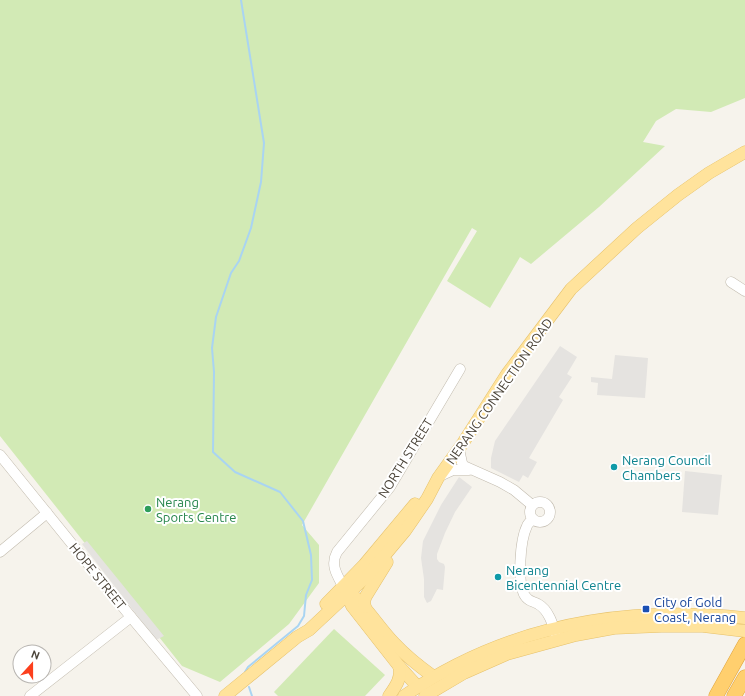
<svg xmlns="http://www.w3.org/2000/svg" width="745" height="696" font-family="Ubuntu,sans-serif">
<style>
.green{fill:#d2eab5}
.parking{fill:#e5e3e0}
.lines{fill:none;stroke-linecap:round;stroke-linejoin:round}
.stream{stroke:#a9d4f2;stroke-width:2}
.minor-casing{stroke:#c2bbae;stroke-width:11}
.major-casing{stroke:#e6c16a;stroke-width:13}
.highway-casing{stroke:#e0a43c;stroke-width:15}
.minor{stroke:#fff;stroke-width:10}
.major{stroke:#ffe39c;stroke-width:12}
.highway{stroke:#ffcf6e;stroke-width:14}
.culture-dot{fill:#0f9aa8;stroke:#fff;stroke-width:1.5}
.leisure-dot{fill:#2e9e5b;stroke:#fff;stroke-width:1.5}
.transit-dot{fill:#1a4fb4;stroke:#fff;stroke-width:1.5}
.labels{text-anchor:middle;stroke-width:4;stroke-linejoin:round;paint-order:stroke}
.street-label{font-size:13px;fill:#4b4439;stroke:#fff}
.culture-label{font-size:13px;fill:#0d838f;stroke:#fff;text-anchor:start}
.leisure-label{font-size:13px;fill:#27864d;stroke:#fff;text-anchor:start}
.transit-label{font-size:13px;fill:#164399;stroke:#fff;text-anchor:start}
</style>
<rect width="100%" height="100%" fill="#f6f3ec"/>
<g class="green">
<path d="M0,0H745V98L711,112L676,109L656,121L643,142L665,146L599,207L531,264L520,257L490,308L447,281L477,231L472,228L302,525L319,545V583L289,624L220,682L182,666L0,436Z"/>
<path d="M334,629L385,675L365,696H278L274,692Z"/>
</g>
<g class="parking">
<path d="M560,346L577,357L567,374L572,377L559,397L563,400L529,458L537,462L528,478L523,475L519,482L491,468V458L495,441Z"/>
<path d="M615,355L648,358L645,398L597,395L598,383L591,382V377L612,379Z"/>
<path d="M685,471L722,475L718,515L682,512Z"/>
<path d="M459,477L472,487L455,512L445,533L437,554V559L439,562L444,564L445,567L443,590L437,589L431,601L427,603L424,597V579L421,558L423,541L441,505Z"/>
<path d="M87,541L164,636L156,640L82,544Z"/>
</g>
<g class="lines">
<g class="stream">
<path d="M241,0L264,143L261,182L251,228L239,261L231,273L216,317L212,348L214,372L213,452L235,472L280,492L303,521L311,555L312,580L306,595L304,616L298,626L248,667L245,672"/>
<path d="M249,687L252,696"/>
</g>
<defs>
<g id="minor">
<path d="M731,282L745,291"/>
<path d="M459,449L462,463L464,466L500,482L514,490L532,505"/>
<path d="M0,455L131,617L197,696"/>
<path d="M440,476L453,470H469"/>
<circle cx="540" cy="512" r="10"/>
<path d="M533,519C531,521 528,523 527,526C520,540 517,583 525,596C529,602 533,601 538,604C549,610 553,625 556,636"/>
<path d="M0,552L47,513"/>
<path d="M343,586C337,575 330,565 337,552L390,487L460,369"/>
<path d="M30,696L131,617"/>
</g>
<g id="major">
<path d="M343,587C364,602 376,624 394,643C406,656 420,667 434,677"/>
<path d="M345,591L352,606L399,666L417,686"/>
<path d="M326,604L364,565L415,504"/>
<path d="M365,607L364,601L366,596L387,562"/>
<path d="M225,696L297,637L309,630L369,574L405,531L427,499L438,478L463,443L507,374L571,289L637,228L678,195L709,173L745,152"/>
<path d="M389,696C396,686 402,678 399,666"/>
<path d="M404,696C506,626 623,605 745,618"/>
<path d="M425,696L464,673L507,654L576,635L614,628L661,626H703L745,631"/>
</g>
<g id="highway">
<path d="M716,696L745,644"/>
<path d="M734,696L745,677"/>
</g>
</defs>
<use href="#minor" class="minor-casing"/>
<use href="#major" class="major-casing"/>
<use href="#highway" class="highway-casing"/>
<use href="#minor" class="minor"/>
<use href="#major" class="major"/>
<use href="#highway" class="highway"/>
</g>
<g class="culture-dot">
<circle cx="614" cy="467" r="4"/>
<circle cx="498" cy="577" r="4"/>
</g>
<circle class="leisure-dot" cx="148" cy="509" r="4"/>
<rect class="transit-dot" x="642" y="605" width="8" height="8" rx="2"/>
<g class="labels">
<g class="street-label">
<text transform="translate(499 391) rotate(-55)" y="5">NERANG CONNECTION ROAD</text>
<text transform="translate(405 458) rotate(-58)" y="5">NORTH STREET</text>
<text transform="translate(98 576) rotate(51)" y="5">HOPE STREET</text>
</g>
<g class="culture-label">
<text x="622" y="465">Nerang Council<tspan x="622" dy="15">Chambers</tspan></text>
<text x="506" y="575">Nerang<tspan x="506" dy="15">Bicentennial Centre</tspan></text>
</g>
<g class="leisure-label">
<text x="156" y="507">Nerang<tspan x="156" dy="15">Sports Centre</tspan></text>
</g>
<g class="transit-label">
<text x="654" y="607">City of Gold<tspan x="654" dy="15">Coast, Nerang</tspan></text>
</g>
</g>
<g transform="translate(32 664) rotate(21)"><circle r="19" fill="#ffffff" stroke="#b7b4b0"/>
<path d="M0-3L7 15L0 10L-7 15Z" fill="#fc3f1d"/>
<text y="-6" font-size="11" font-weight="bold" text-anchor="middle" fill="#4b4439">N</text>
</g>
</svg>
